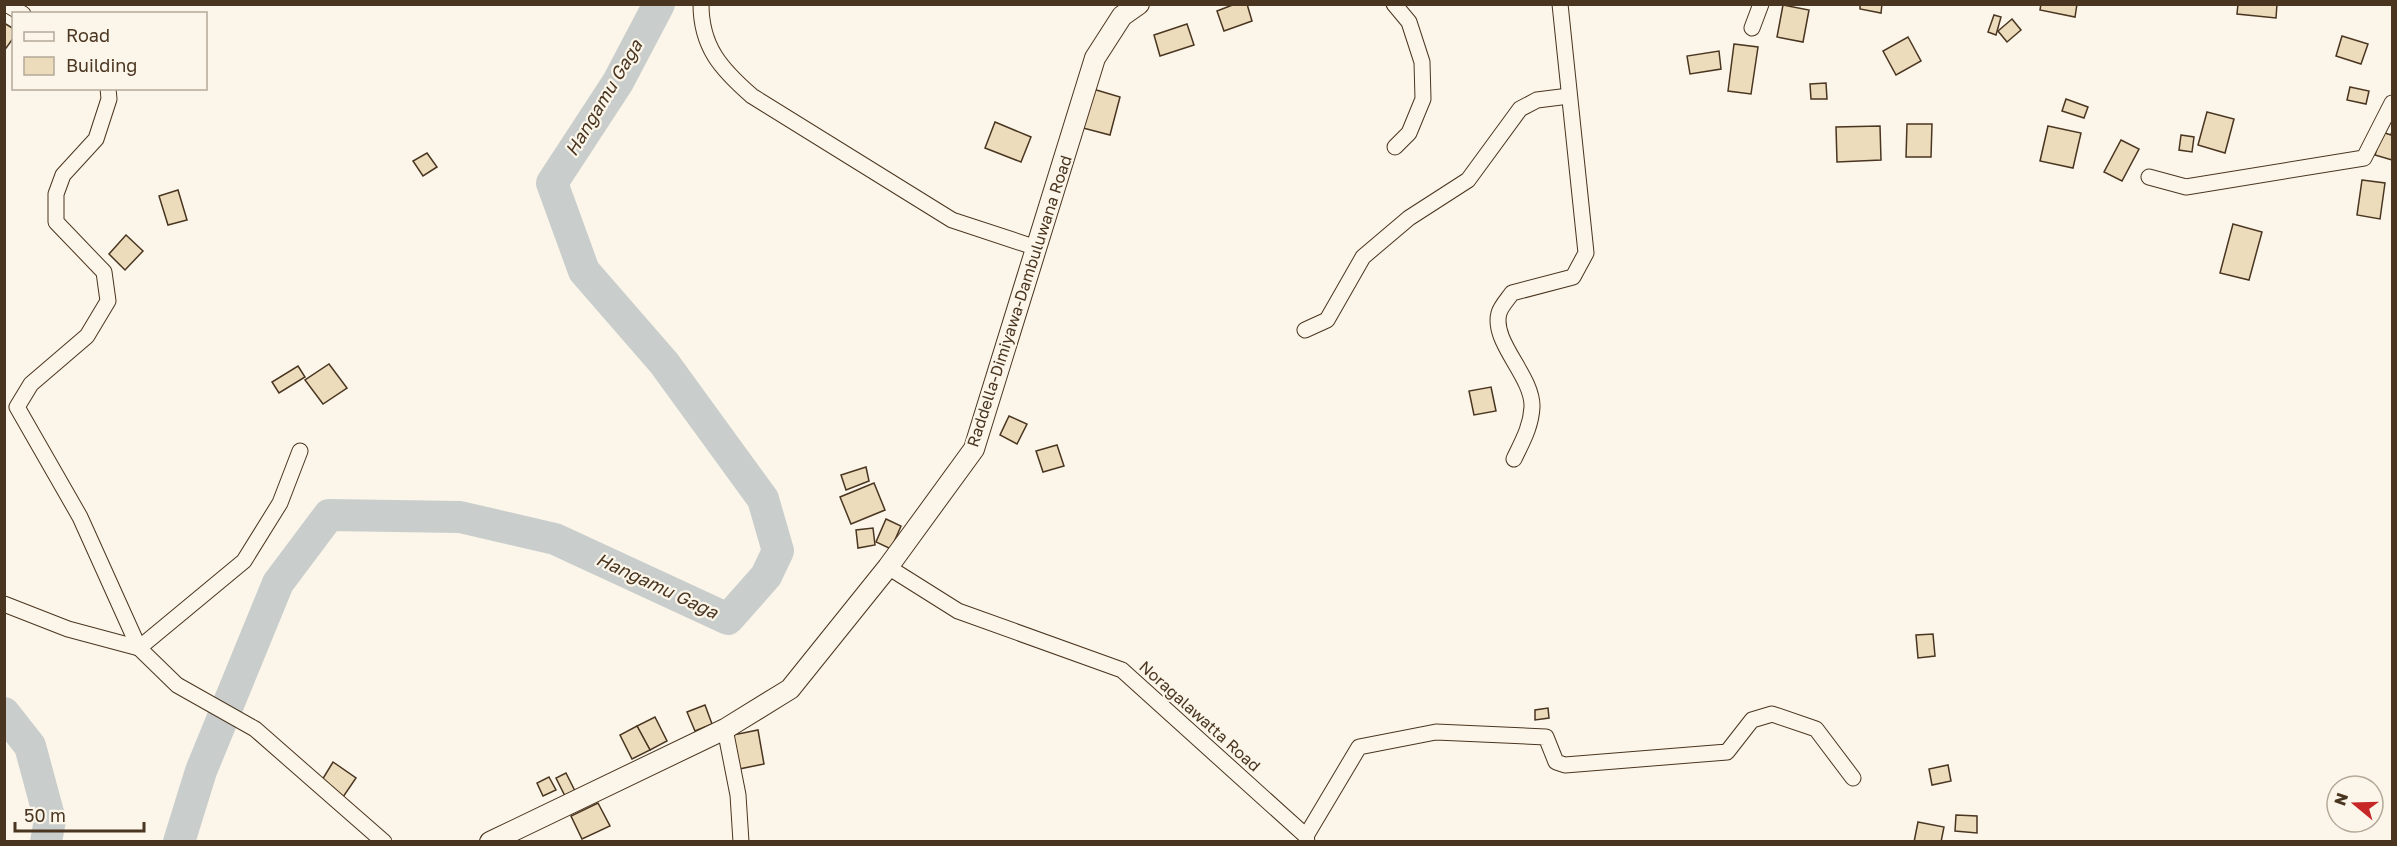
<svg xmlns="http://www.w3.org/2000/svg" width="2397" height="846" font-family="'Golos Text',sans-serif">
<style>
.lines{fill:none;stroke-linecap:round;stroke-linejoin:round}
.river{stroke:#c9cecd;stroke-width:32}
.building{fill:#ecdcbc;stroke:#4a3520;stroke-width:1.5}
.minor-casing{stroke:#4a3520;stroke-width:17}
.tertiary-casing{stroke:#4a3520;stroke-width:22}
.minor{stroke:#fbf6e9;stroke-width:15}
.tertiary{stroke:#fbf6e9;stroke-width:20}
.labels{text-anchor:middle;stroke-width:4.5;stroke-linejoin:round;paint-order:stroke}
.street-label{font-size:16px;fill:#4a3520;stroke:#fbf6e9}
.water-label{font-size:18px;font-style:italic;fill:#4a3520;stroke:#fbf6e9}
</style>
<rect width="100%" height="100%" fill="#fbf6e9"/>
<g class="lines">
<g class="river">
<path d="M4,713L30,746L50,820L46,842"/>
<path d="M179,842L201,771L278,583L329,515L460,517L555,539L728,619L766,576L778,551L763,499L664,363L584,271L552,183L618,82L659,4"/>
</g>
</g>
<g class="building">
<path d="M1235,4H1247L1252,21L1224,31L1217,11Z"/>
<path d="M1860,4H1882L1881,13L1860,9Z"/>
<path d="M2041,4H2077L2075,17L2040,10Z"/>
<path d="M2238,4H2277L2276,18L2237,14Z"/>
<path d="M1783,5L1809,10L1803,42L1777,37Z"/>
<path d="M1994,15L2001,17L1996,35L1988,32Z"/>
<path d="M2012,19L2021,30L2007,42L1998,31Z"/>
<path d="M4,23L14,29V37L4,51Z"/>
<path d="M1187,24L1194,45L1160,56L1154,35Z"/>
<path d="M2342,36L2368,44L2361,64L2336,56Z"/>
<path d="M1908,37L1921,61L1896,75L1883,51Z"/>
<path d="M1734,44L1758,47L1751,94L1728,91Z"/>
<path d="M1719,51L1721,69L1690,74L1687,56Z"/>
<path d="M1826,83L1827,99H1811L1810,84Z"/>
<path d="M2350,87L2369,91L2366,104L2347,100Z"/>
<path d="M1093,89L1120,97L1110,135L1083,128Z"/>
<path d="M2066,99L2088,107L2084,118L2062,111Z"/>
<path d="M2207,112L2234,119L2225,153L2198,145Z"/>
<path d="M995,122L1031,137L1021,162L985,148Z"/>
<path d="M1907,124H1932L1931,157H1906Z"/>
<path d="M1880,126L1881,160L1837,162L1836,127Z"/>
<path d="M2048,126L2081,133L2073,168L2040,161Z"/>
<path d="M2392,131V160L2375,155L2382,132L2391,135Z"/>
<path d="M2181,135L2194,137L2192,152L2179,150Z"/>
<path d="M2121,140L2139,149L2122,181L2104,172Z"/>
<path d="M427,153L437,167L423,176L413,161Z"/>
<path d="M2362,180L2385,183L2380,219L2357,215Z"/>
<path d="M178,190L187,220L168,225L159,196Z"/>
<path d="M2233,224L2262,232L2249,280L2220,273Z"/>
<path d="M126,235L143,251L125,270L109,254Z"/>
<path d="M329,364L347,388L323,404L305,380Z"/>
<path d="M298,366L305,377L279,393L272,382Z"/>
<path d="M1491,387L1496,411L1474,415L1469,391Z"/>
<path d="M1009,416L1027,424L1017,444L1000,435Z"/>
<path d="M1057,445L1064,466L1043,472L1036,451Z"/>
<path d="M866,467L869,481L846,490L841,475Z"/>
<path d="M874,483L885,510L851,524L840,497Z"/>
<path d="M886,519L901,526L891,549L876,542Z"/>
<path d="M873,528L875,545L858,548L856,530Z"/>
<path d="M1933,634L1935,656L1918,658L1916,635Z"/>
<path d="M705,705L712,724L695,731L687,712Z"/>
<path d="M1548,708L1549,718L1535,720V710Z"/>
<path d="M655,717L667,741L650,750L637,726Z"/>
<path d="M637,726L650,750L632,759L620,735Z"/>
<path d="M758,730L764,764L739,769L733,735Z"/>
<path d="M333,762L356,778L341,800L319,785Z"/>
<path d="M1948,765L1951,781L1932,785L1929,769Z"/>
<path d="M566,773L575,791L565,796L556,778Z"/>
<path d="M549,777L556,790L543,796L537,783Z"/>
<path d="M598,803L610,826L582,839L571,816Z"/>
<path d="M1956,815L1977,816V833L1955,831Z"/>
<path d="M1918,822L1944,827L1941,842H1914Z"/>
</g>
<g class="lines">
<defs>
<g id="minor">
<path d="M6,4L23,14"/>
<path d="M701,4C701,47 721,69 752,96L952,220L1037,248"/>
<path d="M1394,4L1409,22L1422,62L1423,99L1409,133L1395,147"/>
<path d="M1752,28L1761,4"/>
<path d="M108,88L109,99L96,139L63,175L56,194V222L104,272L108,301L87,336L31,384L17,407L80,517L139,648L177,685L255,729L384,842"/>
<path d="M2149,177L2186,187L2364,158L2392,103"/>
<path d="M1305,330L1327,320L1363,257L1409,218L1468,180L1520,109L1537,100L1569,96"/>
<path d="M1514,459C1522,442 1531,427 1532,407C1533,376 1491,342 1499,313C1501,306 1508,299 1512,293L1573,277L1586,253L1560,4"/>
<path d="M888,567L958,611L1122,670L1306,836L1307,842"/>
<path d="M4,604L68,629L139,648L244,561L280,503L300,451"/>
<path d="M725,729L738,795L741,842"/>
<path d="M1306,836L1359,747L1436,732L1546,737L1556,762L1565,765L1727,752L1752,720L1772,714L1816,729L1853,778"/>
</g>
<path id="tertiary" d="M490,842L725,729L790,689L888,567L974,449L1095,58L1122,16L1139,4"/>
</defs>
<use href="#minor" class="minor-casing"/>
<use href="#tertiary" class="tertiary-casing"/>
<use href="#minor" class="minor"/>
<use href="#tertiary" class="tertiary"/>
</g>
<g class="labels">
<g class="street-label">
<text transform="translate(1019 301) rotate(-72)" y="6">Raddella-Dimiyawa-Dambuluwana Road</text>
<text transform="translate(1200 716) rotate(42)" y="6">Noragalawatta Road</text>
</g>
<g class="water-label">
<text transform="translate(604 98) rotate(-59)" y="6">Hangamu Gaga</text>
<text transform="translate(657 586) rotate(25)" y="6">Hangamu Gaga</text>
</g>
</g>
<rect width="2397" height="846" fill="none" stroke="#4a3520" stroke-width="12"/>
<rect x="12" y="12" width="195" height="78" fill="#fbf6e9" stroke="#b4a999" stroke-width="1.5"/>
<rect x="24" y="32" width="30" height="9" fill="#fbf6e9" stroke="#b4a999" stroke-width="1.5"/>
<text x="66" y="42" font-size="18" fill="#4a3520">Road</text>
<rect x="24" y="57" width="30" height="18" fill="#ecdcbc" stroke="#b4a999" stroke-width="1.5"/>
<text x="66" y="72" font-size="18" fill="#4a3520">Building</text>
<g transform="translate(2355 804) rotate(289)"><circle r="28" fill="#fbf6e9" stroke="#b4a999" stroke-width="1.5"/>
<path d="M0-4.5L10 22L0 15L-10 22Z" fill="#c62828"/>
<text y="-9" font-size="16" font-weight="bold" text-anchor="middle" fill="#4a3520">N</text>
</g>
<path d="M15 822v9h129v-9" fill="none" stroke="#4a3520" stroke-width="3"/>
<text x="24" y="822" font-size="18" fill="#4a3520" stroke="#fbf6e9" stroke-width="4.5" paint-order="stroke">50 m</text>
</svg>
